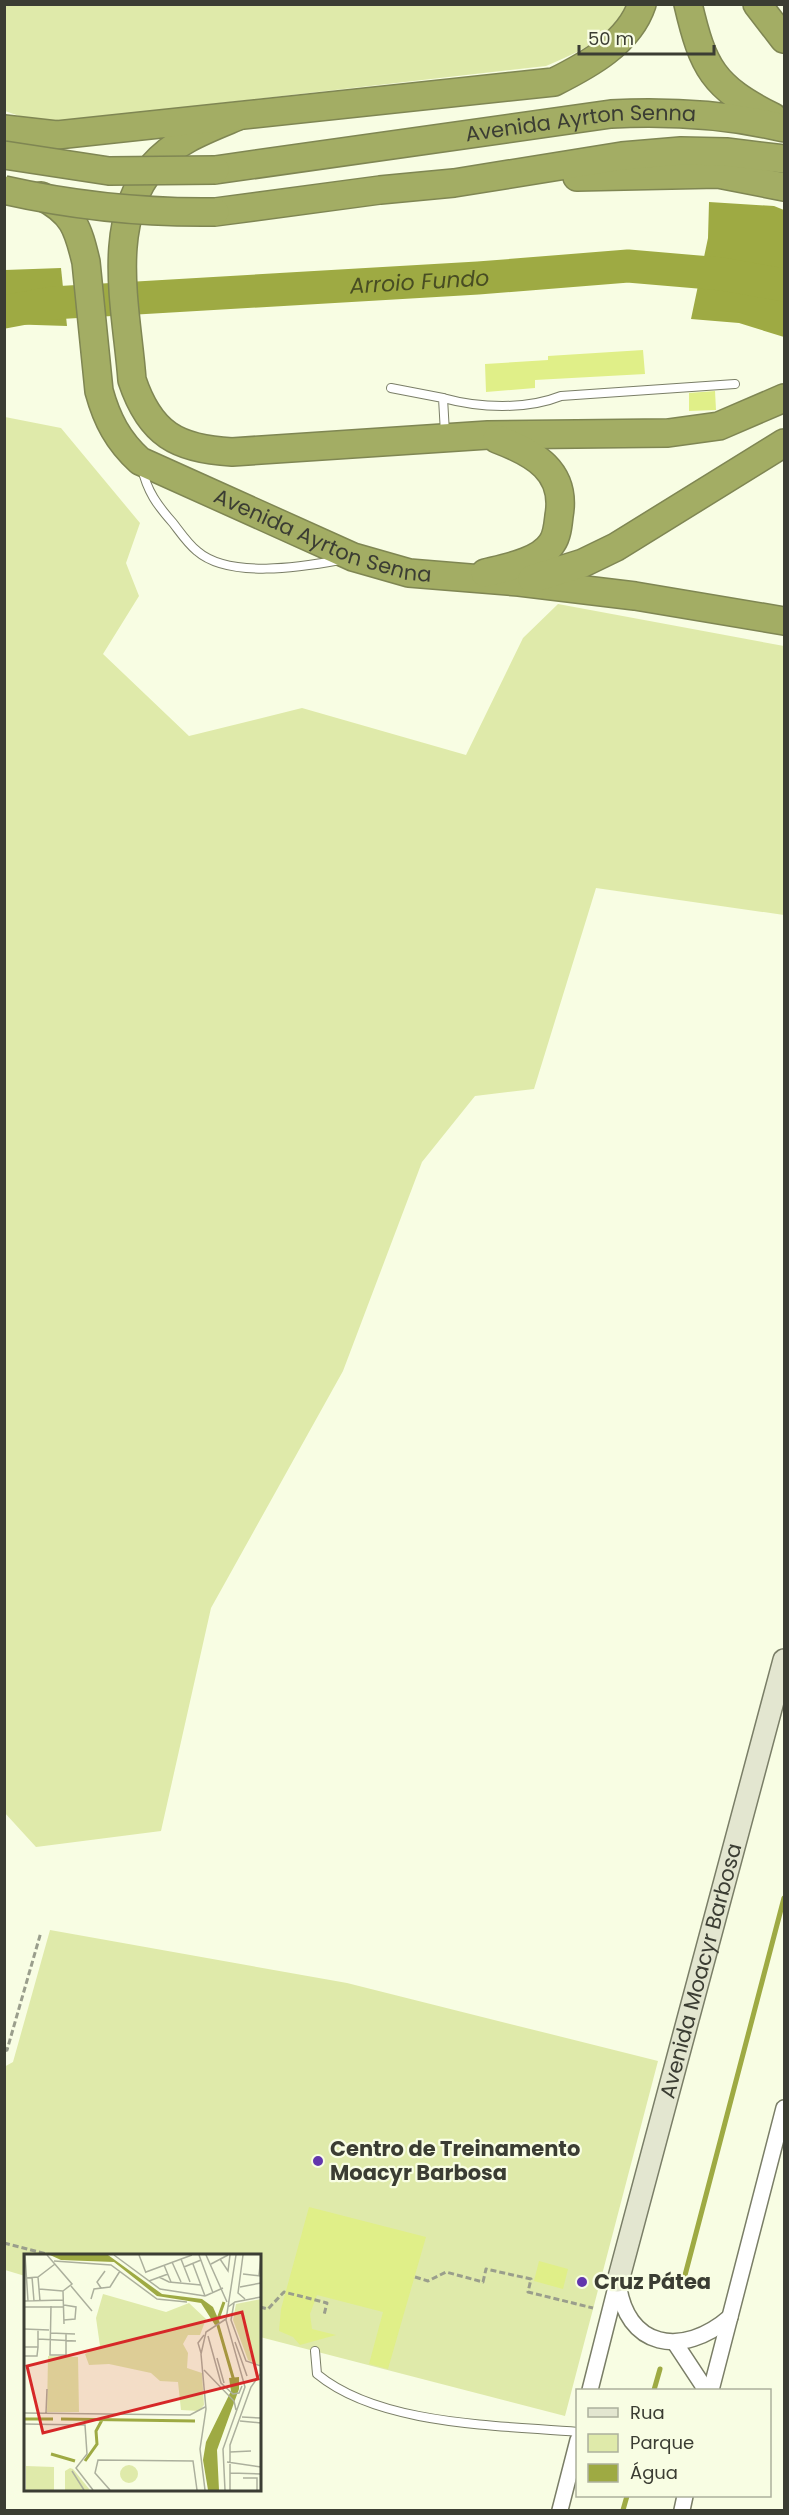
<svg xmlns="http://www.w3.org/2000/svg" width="789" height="2515" font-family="Poppins,sans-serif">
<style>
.green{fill:#dfeaaa}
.water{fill:#9eaa43}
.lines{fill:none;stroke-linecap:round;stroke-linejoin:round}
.stream{stroke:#9eaa43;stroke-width:5}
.river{stroke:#9eaa43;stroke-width:33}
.building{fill:#e0ef88}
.lane-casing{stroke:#7a7e67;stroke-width:10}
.street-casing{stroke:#7a7e67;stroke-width:18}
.secondary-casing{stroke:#7a7e67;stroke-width:24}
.highway-casing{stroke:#7f8653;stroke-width:30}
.path{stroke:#9a9e8c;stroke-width:3;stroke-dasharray:6 3;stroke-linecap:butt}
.lane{stroke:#fff;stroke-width:8}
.street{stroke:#fff;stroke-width:15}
.secondary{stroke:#e3e6d0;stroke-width:21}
.highway{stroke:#a3ad64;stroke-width:27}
.highway-bridge-casing{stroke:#7f8653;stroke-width:30;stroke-linecap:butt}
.highway-bridge{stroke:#a3ad64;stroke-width:27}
.poi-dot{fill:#6236ad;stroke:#f8fde3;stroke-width:2}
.labels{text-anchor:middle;stroke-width:4.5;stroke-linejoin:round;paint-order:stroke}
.street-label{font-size:21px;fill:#3b3d33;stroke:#f8fde3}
.poi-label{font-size:21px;font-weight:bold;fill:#3b3d33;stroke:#f8fde3;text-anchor:start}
.water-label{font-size:22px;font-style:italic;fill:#484d23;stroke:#f8fde3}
.inset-river{fill:none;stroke:#9eaa43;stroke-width:3}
.inset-road{fill:none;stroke:#acb09d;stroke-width:1.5}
.view{fill:#d62828;fill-opacity:0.15;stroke:#d62828;stroke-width:3}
.inset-edge{fill:none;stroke:#3b3d33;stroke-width:3}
</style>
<rect width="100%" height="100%" fill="#f8fde3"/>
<g class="green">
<path d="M5,5H626C608,40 581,51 546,66L62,121L28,119L5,111Z"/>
<path d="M5,417L61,428L140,523L126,563L139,596L103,654L189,736L302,708L466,755L523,638L558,604L784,646V915L596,888L534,1089L475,1096L422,1162L343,1371L211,1608L161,1831L36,1847L4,1812Z"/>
<path d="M50,1930L347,1983L658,2061L565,2416L260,2337V2256H26L25,2276L5,2270L4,2067L13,2062Z"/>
</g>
<g class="water">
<path d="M709,202L774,206L784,210V337L739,323L691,319L708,238Z"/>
<path d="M61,268L67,326L5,324V270Z"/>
</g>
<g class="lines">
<g class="stream">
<path d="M684,2279L784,1898"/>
<path d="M654,2390L660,2369"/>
<path d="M623,2510L627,2496"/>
</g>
<path class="river" id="s1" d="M4,312L52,303L478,278L628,266L722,274L784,285"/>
</g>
<g class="building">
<path d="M643,350L645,374L535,380V388L486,392L485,364L548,360V356Z"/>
<path d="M715,391L716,410L689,411V393Z"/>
<path d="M309,2207L426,2237L388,2369L369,2364L383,2312L317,2295L310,2314L312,2329L336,2335L300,2345L293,2337L279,2331L281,2309Z"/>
<path d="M539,2261L568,2269L563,2289L534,2281Z"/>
</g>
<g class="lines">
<defs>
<g id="lane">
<path d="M391,388L443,398L445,433"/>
<path d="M443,398C479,408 526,410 561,396L735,384"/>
<path d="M142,468C147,491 157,505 173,523C180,532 188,544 197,551C229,579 302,567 340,560"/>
<path d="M315,2351L317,2374C380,2426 499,2425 578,2432"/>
</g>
<g id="street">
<path d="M618,2281C625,2349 683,2358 730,2317"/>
<path d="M675,2343L706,2390"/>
<path d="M590,2390L616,2287"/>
<path d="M711,2390L784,2108"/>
<path d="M560,2510L578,2440"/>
<path d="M682,2510L685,2496"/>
</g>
<g id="secondary">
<path id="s2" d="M618,2281L784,1660"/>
</g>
<g id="highway">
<path d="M688,4C703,68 713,87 773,117"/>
<path d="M757,4L784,39"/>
<path d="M236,117C207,129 174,141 153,166C104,224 127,311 132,380C150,434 177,449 232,452L488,435L668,433L719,426L784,398"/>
<path d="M4,129L57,135L554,82C588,65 629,43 642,4"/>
<path id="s3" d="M215,170L611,114C671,111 726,114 784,128"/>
<path d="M577,177L718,174L784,187"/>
<path id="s4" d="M41,196C73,212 78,228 86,262L99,391C107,420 118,441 140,461L353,557L409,573L519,582L635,596L784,621"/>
<path d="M215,212L380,190L454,183L622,156L681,151L726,152L784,159"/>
<path d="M485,573C505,568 540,562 552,543C557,536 558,525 559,516C567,471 534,453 497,439"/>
<path d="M532,579L583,563L616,547L784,443"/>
</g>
</defs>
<use href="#lane" class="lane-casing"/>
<use href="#street" class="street-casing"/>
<use href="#secondary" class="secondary-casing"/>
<use href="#highway" class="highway-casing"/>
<g class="path">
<path d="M4,2051L7,2050L41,1932"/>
<path d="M4,2243L54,2256"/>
<path d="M415,2277L428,2281L446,2272L483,2282L486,2269L531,2279L528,2292L593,2308"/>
<path d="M260,2307L268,2309L284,2292L327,2303L324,2315"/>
</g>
<use href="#lane" class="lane"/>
<use href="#street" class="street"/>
<use href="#secondary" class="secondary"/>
<use href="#highway" class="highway"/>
<defs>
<g id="highway-bridge">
<path d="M4,155L109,171L215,170"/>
<path d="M4,190C75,206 143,213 215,212"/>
</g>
</defs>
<use href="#highway-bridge" class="highway-bridge-casing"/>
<use href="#highway-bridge" class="highway-bridge"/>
</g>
<g class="poi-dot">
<circle cx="318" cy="2161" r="6"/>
<circle cx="582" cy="2282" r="6"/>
</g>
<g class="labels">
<g class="street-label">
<text dy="7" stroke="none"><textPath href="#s3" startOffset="369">Avenida Ayrton Senna</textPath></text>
<text dy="7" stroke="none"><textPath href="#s4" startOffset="494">Avenida Ayrton Senna</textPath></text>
<text dy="7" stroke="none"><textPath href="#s2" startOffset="321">Avenida Moacyr Barbosa</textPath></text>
</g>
<g class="poi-label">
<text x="330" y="2156">Centro de Treinamento<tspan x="330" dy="24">Moacyr Barbosa</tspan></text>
<text x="594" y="2289">Cruz Pátea</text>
</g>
<g class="water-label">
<text dy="8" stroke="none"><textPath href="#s1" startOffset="417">Arroio Fundo</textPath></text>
</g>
</g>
<g transform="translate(24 2254)">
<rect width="237" height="237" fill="#f8fde3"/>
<path d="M79,40L142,58L165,49L182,65L176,81H164L159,90L164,99L163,114L178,119L180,151L175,157L157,156L154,128L136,127L127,119L85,110L65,111L61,100L76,92L72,64ZM237,45V112L224,106L209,66L212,50ZM24,102L54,103L55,158H23ZM96 220a9 9 0 1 1 18 0a9 9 0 1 1-18 0ZM2,212L30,213V236H2ZM46,214L49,215L66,236H41V217Z" fill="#dfeaaa"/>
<path d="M26,1H84L138,40L178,45L189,53L196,69L191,71L177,49L133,42L90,8L37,6ZM215,123V135L193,196L195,236H184L179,206L182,188L207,137L205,124Z" fill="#9eaa43"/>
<path class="inset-river" d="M194,65L200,48M193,68L210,127M0,165H29M37,165L171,167M27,200L51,207M61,207L73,190L72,177L78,166"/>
<path class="inset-road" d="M1,1L4,47M23,1L48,30L39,37M90,1L136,35L181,42M115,1L122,19M175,1L189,39M182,1L203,48M219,1L214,39L221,45M157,5L166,28M196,5L204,17L206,1M30,7L87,11L133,45L163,48M148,8L157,28M169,10L181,42M187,10L204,1M140,11L147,28M160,13L177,6M122,18L168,1M219,20L237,22M235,21L237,3M8,23L10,47M14,23L16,47M135,23L145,28L177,31M2,24L14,23L31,10M125,27L144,20M47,32L68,57M216,33L237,29M77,34L73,28L81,17M15,35L39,37M39,37L40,70M181,42L199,34M67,45L70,35L86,33L96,17M0,47L40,46M210,49L207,66L222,107L237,112M27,52L26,101H42V80M0,53H40M204,53L211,48L237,43M40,66L51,65L52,53L40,51M0,75L25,76M26,79L51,80M184,82L197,129L209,140L215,139L218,132M14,85L52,87M211,88L223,122M0,93H14V76M177,99L174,89L180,81M0,102H13L14,93M193,104L200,129M180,116L210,147L212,156M0,159L166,161L181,153M22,159L23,135M218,163L237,164M216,167L237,169M0,170L61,171L63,200L52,214L69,236M206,198L227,197M203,208L237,213M48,217L60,236M206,219L237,220M219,224H233V236M86,236L71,219L74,206L169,207L173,236M181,236L176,195L182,155L177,100L182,78L202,65M201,236L199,195L221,133L202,66L212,1M206,236V191L227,133L237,119"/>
<path class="view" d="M218,58L234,125L19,179L3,112Z"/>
<rect width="237" height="237" class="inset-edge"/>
</g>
<rect width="789" height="2515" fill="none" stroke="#3b3d33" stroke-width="12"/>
<rect x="576" y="2389" width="195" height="108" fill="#f8fde3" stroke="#acb09d" stroke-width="1.5"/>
<rect x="588" y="2408" width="30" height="9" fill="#e3e6d0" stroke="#acb09d" stroke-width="1.5"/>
<text x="630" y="2419" font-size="18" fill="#3b3d33">Rua</text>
<rect x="588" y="2434" width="30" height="18" fill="#dfeaaa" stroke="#acb09d" stroke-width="1.5"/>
<text x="630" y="2449" font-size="18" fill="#3b3d33">Parque</text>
<rect x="588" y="2464" width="30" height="18" fill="#9eaa43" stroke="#acb09d" stroke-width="1.5"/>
<text x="630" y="2479" font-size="18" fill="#3b3d33">Água</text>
<path d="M579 45v9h135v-9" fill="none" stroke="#3b3d33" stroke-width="3"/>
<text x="588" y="45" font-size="18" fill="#3b3d33" stroke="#f8fde3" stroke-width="4.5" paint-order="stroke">50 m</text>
</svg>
